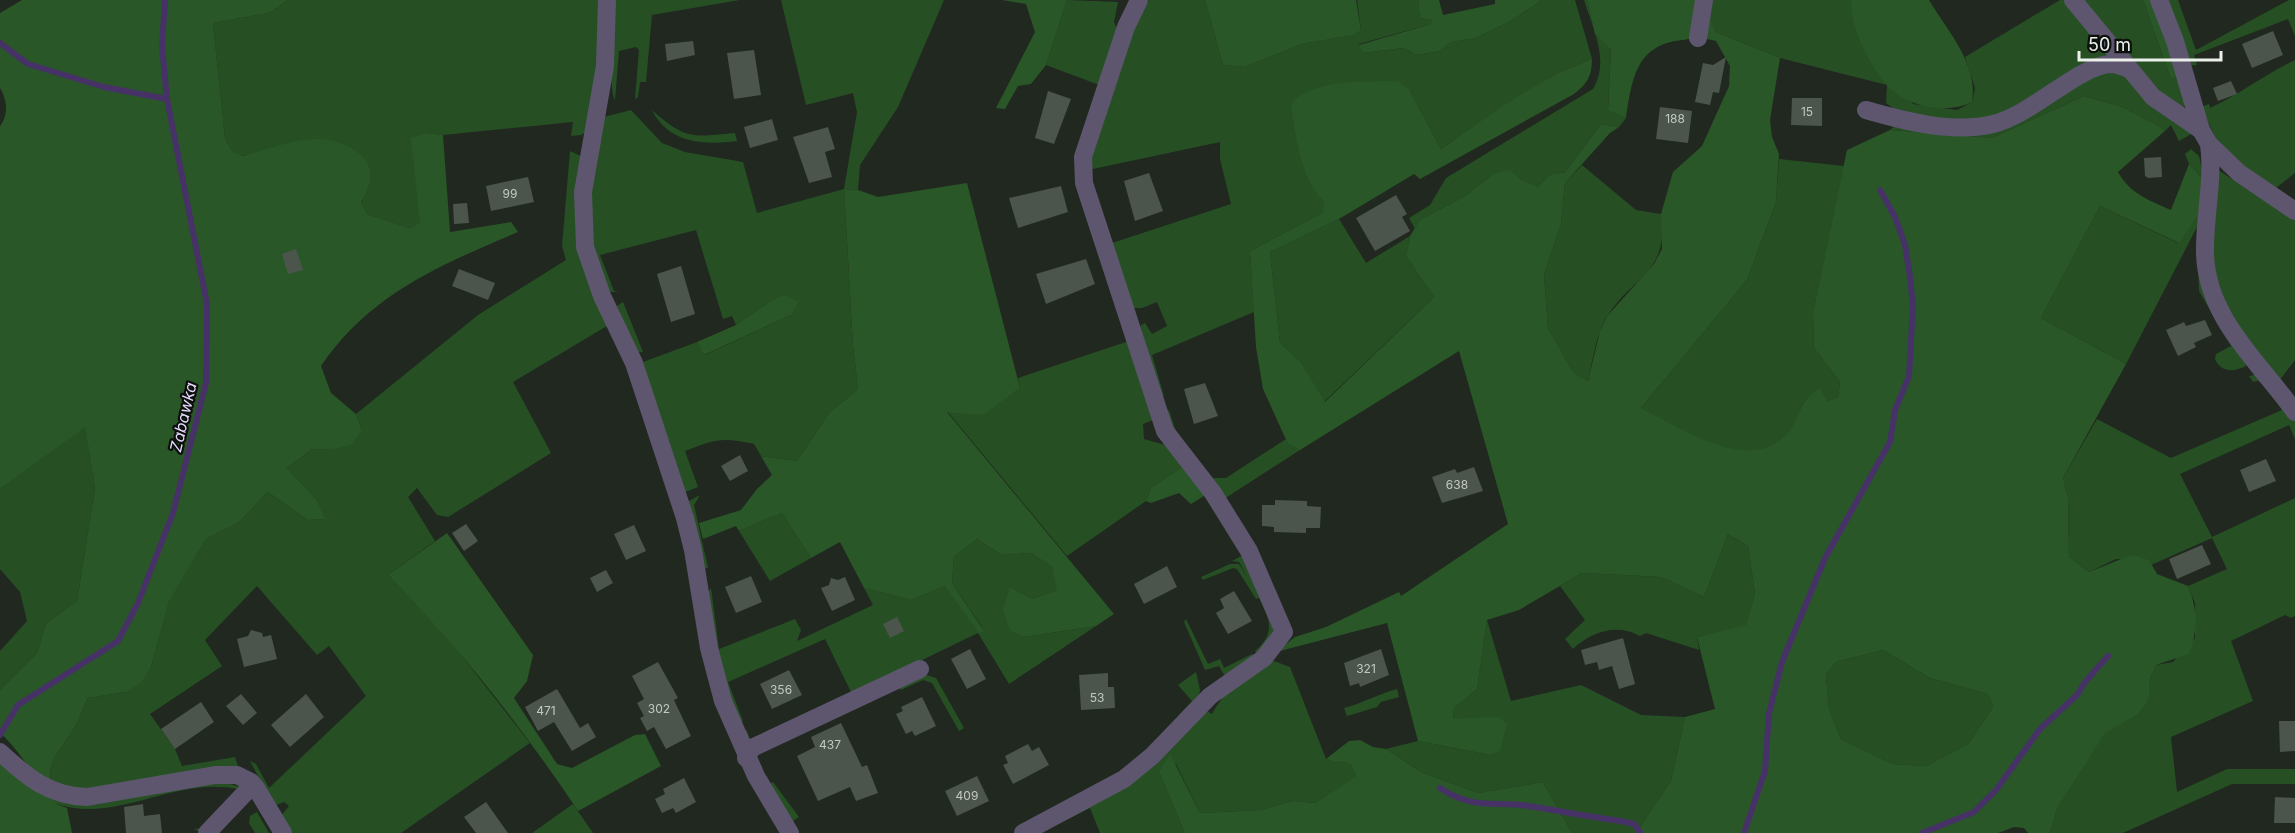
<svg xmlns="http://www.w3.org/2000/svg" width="2295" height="833" font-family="Inter,sans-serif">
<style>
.green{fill:#265024}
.forest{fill:#2a5728;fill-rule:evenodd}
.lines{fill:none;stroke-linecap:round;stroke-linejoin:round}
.stream{stroke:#473267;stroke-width:6}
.building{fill:#4b554b}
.minor{stroke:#5e566f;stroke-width:18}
.labels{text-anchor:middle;stroke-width:4.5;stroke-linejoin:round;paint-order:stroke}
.number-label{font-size:12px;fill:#c3c9c2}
.water-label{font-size:16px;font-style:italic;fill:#e6dbfe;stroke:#0c100c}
</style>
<rect width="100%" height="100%" fill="#20281f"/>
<g class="green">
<path d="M288,0H601L600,44L589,130L581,135L571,136L573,122L443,135L427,133L421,223L410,228L367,214L361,204L368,188L314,139L241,156L233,152L225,138L213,23L269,13Z"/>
<path d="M611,0H740L652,15L646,82H640L638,97L635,99L639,50L636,47L619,51L615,100C609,89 611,17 611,0Z"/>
<path d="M781,0H944L898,107L860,165L858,190L844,189L853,346L858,389L829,413L797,461L761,456L754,444C721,437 716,439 685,451L698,487L683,493L643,362L697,342L705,355L791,315L769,302L736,325L732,316L723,319L696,230L600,255L614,291L619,292H605L589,240L586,212L604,117L631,110L662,143L685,152L743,162L757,213L844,189L857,112L853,93L806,105Z"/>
<path d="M1067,0L1118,2L1114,22L1119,33L1102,86L1046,65Z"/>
<path d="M1149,0H1205L1223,65L1245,67L1302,44L1355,35L1361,30L1357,0H1418L1420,18L1433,20L1431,24L1359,44L1363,53L1404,48L1417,55L1440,51L1451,42L1476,38L1511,21L1542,0H1575L1592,59C1536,79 1489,117 1441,149L1410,91L1326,202L1322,213L1250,251L1254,312L1152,355L1164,396L1159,394L1140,330L1141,325L1145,323L1152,334L1167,326L1157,302L1142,308H1132L1109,244L1231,204L1220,159V142L1088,170L1140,12Z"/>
<path d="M1584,0H1587L1595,34L1611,48L1608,109L1626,118L1619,127L1601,124L1565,172L1549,175L1538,187L1493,174L1465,196L1420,220L1415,229L1409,218L1430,205L1446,178L1593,89C1610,61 1593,29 1584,0Z"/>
<path d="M1708,0H1851V8L1913,104L1957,110L1972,102L1975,88L1965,57L2060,0H2067L2109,55L2023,108L1972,122L1899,113L1886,103L1887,85L1780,58L1716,32L1706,14Z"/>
<path d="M2080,0H2143L2170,76L2179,74L2186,104L2183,107L2173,106Z"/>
<path d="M2164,0H2178L2196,50L2289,0H2295V36L2288,19L2194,55L2197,65L2187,66Z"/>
<path d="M2295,60V173L2276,188L2277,195L2220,147L2201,107L2209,104L2210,108C2240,94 2265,74 2295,60Z"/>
<path d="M2100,72L2123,74L2193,133L2179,141L2171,125L2166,130L2123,107L2084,96L1992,138L1890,130L1897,124L1972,131Z"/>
<path d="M652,110C686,140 691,137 735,133L737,141C704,145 669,144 652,110Z"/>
<path d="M2191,149L2199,156L2204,180L2189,164L2185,154Z"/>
<path d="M570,151L583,157L578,187L607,326L513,382L551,453L448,517L437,515L417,488L408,497L435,541L388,575L440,628L530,743L401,833H290L280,817L289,806L284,802L274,806L250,761L256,764L269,788L366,696L329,646L317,655L257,586L205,640L222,666L150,714L175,749L182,766L235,757L238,766L110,790L52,787C45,759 61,751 74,728C80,719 83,708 88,698L126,692L151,667L169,600L206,539L238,523L268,492L307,520L324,519L316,499L287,468L312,449L329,450L362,430L356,414L478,315L566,260L562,246Z"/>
<path d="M1779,159L1844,166L1813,312L1814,348L1840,382L1838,397L1828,401L1818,389C1796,403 1800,423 1785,437C1744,474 1680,428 1641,408L1747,280L1776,202Z"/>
<path d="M1582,165L1636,210L1661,214C1669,273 1635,274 1608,315C1596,333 1593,360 1588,381L1573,372L1548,328L1544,275L1561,224L1565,183Z"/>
<path d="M2218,170L2295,220V360L2279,381L2233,323L2210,260Z"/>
<path d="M2100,206L2178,243L2202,209L2198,225L2246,366C2234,372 2221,373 2215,359L2216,354L2231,346L2199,291L2197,227L2126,364L2041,318Z"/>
<path d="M1339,219L1366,263L1410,236L1406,256L1434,297L1324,402L1300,361L1280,343L1270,252Z"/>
<path d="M623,302L643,352L635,353L617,306Z"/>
<path d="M1129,341L1156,419L1143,424L1144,439L1165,445L1183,466L1151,488L1146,501L1067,556L947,411L983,414L1020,388L1018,378Z"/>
<path d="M2259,374L2295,420V439L2289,425L2180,474L2212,537L2295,498V616L2291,618L2285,615L2231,641L2253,701L2171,737L2177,792L2227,769H2295V784H2232L2123,833H2050L2057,809L2105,732L2139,714L2149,699V681L2156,665L2173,662L2195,638V603L2188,586L2227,569L2212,538L2151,565L2149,560L2116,559L2089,572L2069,557L2068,497L2063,478L2097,419L2171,458L2282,410L2262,380L2253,382L2249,376Z"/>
<path d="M1169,410L1178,438L1212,478H1226L1286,439L1288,444L1300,450L1224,499L1184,452L1165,415Z"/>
<path d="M85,426L95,488L77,601L46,623L37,653L0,690V651L27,621L20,592L0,569V489Z"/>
<path d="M700,495L694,505L708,568L701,569L687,502Z"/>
<path d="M782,513L811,558L770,581L739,531Z"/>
<path d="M1728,534L1748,546L1755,593L1746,626L1697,637L1699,650L1646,633L1640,636C1617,623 1591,632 1573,649L1565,639L1585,620L1560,586L1582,573L1661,577L1704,597Z"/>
<path d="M977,539L1002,555L1031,553L1052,567L1058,590L1033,599L1010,587L1024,637L1096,626L1009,684L978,633L748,744L741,735L746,729L750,739L851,692L825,639L728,682L743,721L740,723L726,693L708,592L711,588L719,649L795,619L801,630L797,641L873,605L864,588L911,600L945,586L984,630L952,583L954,557Z"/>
<path d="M1245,554L1274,629L1273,639L1258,656L1255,651C1276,633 1270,619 1259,598L1256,599L1237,569L1233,568L1203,580L1201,577L1230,564H1239L1249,580L1239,562L1232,561Z"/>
<path d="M1186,619L1208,664L1220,659L1224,668L1252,654L1255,660L1226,678L1219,666L1205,670L1184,622Z"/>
<path d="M1487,620L1511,701L1581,685L1641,715L1685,717L1671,781L1636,833H1572L1543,782L1478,793L1421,772L1386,749L1418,741L1490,755L1453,720L1454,708L1477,689Z"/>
<path d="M1883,650L1930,678L1988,694L1993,707L1968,744L1926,766L1893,764L1841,739L1829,709L1826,675L1836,662Z"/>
<path d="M1274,661L1290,667L1326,759L1334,762L1350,763L1358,776L1315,803L1293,801L1261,810L1200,813L1176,764L1159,772L1185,833H1100L1090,808L1068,819L1067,816L1203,709L1212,714C1225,691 1247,667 1274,661Z"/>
<path d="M1196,672L1200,690L1198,701L1132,766L1192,701L1178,685Z"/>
<path d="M923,674L936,678L964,728L959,731L932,683L923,680L901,690L898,686Z"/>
<path d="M1397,689L1399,697L1381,702L1377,707L1347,716L1344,708C1363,703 1378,694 1397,689Z"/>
<path d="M219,781L241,787L201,832L194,829L204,828L238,789C173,776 119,824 56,804L55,797C110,809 163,784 219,781Z"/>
<path d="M773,782L799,817L790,823L767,785Z"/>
<path d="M573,804L593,833H532Z"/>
<path d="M257,812L269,833H255L249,823L250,816Z"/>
</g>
<g class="forest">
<path d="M22,0H288L269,13L213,23L225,138L233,152L242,156C265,150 291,140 315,139C335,138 368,149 370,173C371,184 366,194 361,203L367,214L410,228L420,223L411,138L427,133L443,135L450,232L511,222L518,232C440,265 370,294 321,366L331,393L356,414L362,430L351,445L329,450L312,449L287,468L316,499L325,519L307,520L268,492L238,523L206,539L169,601L151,667L141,682L126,692L88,698C83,708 80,719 74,728C61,751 45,759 52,787C28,773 21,751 0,733V690L37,653L46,623L77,601L95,488L85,427L0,489V126C9,115 7,99 0,88V13Z"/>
<path d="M1002,0H1067L1046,65L1031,84L1018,86L1005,109L996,108L1035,32L1026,4Z"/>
<path d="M1205,0H1356L1361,30L1355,35L1302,44L1245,67L1223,65Z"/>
<path d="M1418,0H1439L1443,15L1495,4V0H1542L1511,21L1476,38L1451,42L1440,51L1417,55L1404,48L1363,53L1359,45L1431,24L1432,20L1420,18Z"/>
<path d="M1587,0H1700L1716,32L1780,58L1770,120L1772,137L1779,154L1776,202L1747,280L1641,408C1680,427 1746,474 1785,436C1800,422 1796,403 1819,388L1828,401L1838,397L1840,382L1814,348L1813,312L1847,150L1890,130L1992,138L2084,96L2123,107L2166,130L2118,172C2130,194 2149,200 2171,210L2189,164L2204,180L2202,209L2179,243L2100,206L2041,318L2126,364L2063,478L2068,497L2069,557L2089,572L2131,555L2149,560L2157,574L2188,586C2198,610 2198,631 2189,654L2156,665L2149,681V699L2139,714L2105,733L2057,809L2050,833H2028L2024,828L2014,827L1998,833H1636L1671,781L1685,717L1715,709L1697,637L1746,625L1755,593L1748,546L1728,534L1704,597L1661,577L1582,573L1519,610L1487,620L1477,689L1454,708L1453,719L1499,717L1507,724L1500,751L1490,755L1418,741L1387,623L1276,652L1295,637L1326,627L1399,592L1401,596L1508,524L1459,351L1300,450L1288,444L1263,389L1256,347L1250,251L1322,213L1325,202C1301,182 1296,136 1291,105C1311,78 1367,82 1398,81L1410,91L1441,149C1489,116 1536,79 1592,59C1592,76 1587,84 1574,94L1420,179L1414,174L1339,219L1270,252L1280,343L1300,361L1325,402L1434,297L1406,256L1410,236L1420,220L1465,196L1493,174L1510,170L1522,181L1538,187L1549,175L1565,172L1601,124L1619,127L1610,133L1565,183L1561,224L1544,275L1548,328L1573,372L1588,381L1600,331L1608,315L1654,264L1662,249L1661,214L1673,172L1702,146L1729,86L1730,66L1716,41C1704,38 1695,38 1683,40C1636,44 1632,79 1626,118L1608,110L1611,49L1595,34ZM1883,650L1930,678L1988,694L1993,707L1968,744L1926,766L1893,764L1841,739L1829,709L1826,675L1836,662Z"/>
<path d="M1851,0H1929C1947,30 1979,65 1972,102C1948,114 1910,108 1890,88C1872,71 1849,25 1851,0Z"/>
<path d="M2143,0H2154L2179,74L2173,78L2170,76Z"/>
<path d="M967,183L1020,388L983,415L947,412L1114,614L1096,626L1024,637L1010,630L1003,610L1010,587L1033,599L1057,590L1052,567L1031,553L1002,555L977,539L954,557L952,583L984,631L979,633L945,586L911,600L864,588L840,542L811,558L782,513L739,531L736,526L703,539L699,523L741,510L757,489L772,475L761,456L797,461L829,413L858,389L853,346L844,189L858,190L878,197Z"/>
<path d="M784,295L798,302L791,315L704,355L697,342L736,325L769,302Z"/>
<path d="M1183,466L1207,494L1191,504L1179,493L1151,503L1146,501L1151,488Z"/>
<path d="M447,533L533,655L527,681L514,698L557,764L572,768L635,735L645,734L661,766L578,811C522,727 459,647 388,575Z"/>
<path d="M1360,740L1373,747L1386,749L1421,772L1478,793L1543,782L1572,833H1185L1159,772L1170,754L1200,813L1261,810L1293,801L1315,803L1357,776L1350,763L1334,762L1326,759L1349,741Z"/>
<path d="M0,763L55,797L56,804L67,808L72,833H0Z"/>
</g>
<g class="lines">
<g class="stream">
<path d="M0,43L28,64L104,87L167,99"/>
<path d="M0,735L18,705L118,641L138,603L173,513L206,383L207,304L167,99L162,46L165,0"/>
<path d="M1440,788C1473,810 1494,801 1529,806C1560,811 1590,817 1621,821L1634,824L1641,833"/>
<path d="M1744,833L1765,771L1769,713L1782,662L1825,558L1890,442L1895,410L1909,376L1913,306L1910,277L1905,245L1895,217L1880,190"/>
<path d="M1922,833L1974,812L1996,790L2040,729L2077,695L2085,682L2108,656"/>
</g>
</g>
<g class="building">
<path d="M2273,31L2283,55L2252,68L2242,44Z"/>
<path d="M693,41L695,55L667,61L665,44Z"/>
<path d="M754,50L761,95L734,99L727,53Z"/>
<path d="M1726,57L1719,93L1713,92L1710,105L1695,102L1703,63L1713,65Z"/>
<path d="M2231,81L2237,94L2218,101L2213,88Z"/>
<path d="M1048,91L1071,99L1054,144L1035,138Z"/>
<path d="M1792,98H1822V126L1791,125Z"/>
<path d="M1660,107L1692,111L1688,143L1656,139Z"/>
<path d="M772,119L778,140L750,148L744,127Z"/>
<path d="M828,127L835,149L825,152L832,177L809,183L793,137Z"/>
<path d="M2161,157L2162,177L2148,178L2145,176L2144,158Z"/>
<path d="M1149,173L1163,211L1135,221L1124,181Z"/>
<path d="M528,177L534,202L491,211L486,186Z"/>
<path d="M1061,186L1068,212L1018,228L1009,198Z"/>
<path d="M1396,195L1407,214L1402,217L1410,231L1375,251L1356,218Z"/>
<path d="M467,203L469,223L454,224L453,204Z"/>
<path d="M296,249L303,270L288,274L282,254Z"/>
<path d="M1086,259L1095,284L1046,304L1036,274Z"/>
<path d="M681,266L695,314L671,322L657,274Z"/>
<path d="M459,269L495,283L488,300L452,286Z"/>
<path d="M2205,320L2212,335L2194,343L2196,347L2178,356L2166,330L2184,322L2186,326Z"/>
<path d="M1205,383L1218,416L1194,424L1184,389Z"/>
<path d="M740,455L748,471L730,481L721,466Z"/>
<path d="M2266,459L2276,481L2249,492L2240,470Z"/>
<path d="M1474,467L1483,491L1442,503L1432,477L1455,469L1457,473Z"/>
<path d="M1275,500L1307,501V506L1321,507L1320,528H1306V533L1274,532V527L1262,526V505H1275Z"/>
<path d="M466,524L478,541L464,551L452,533Z"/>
<path d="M634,525L646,551L626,560L614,534Z"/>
<path d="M2202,545L2211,564L2177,579L2169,559Z"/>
<path d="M1167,566L1177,587L1144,604L1134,584Z"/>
<path d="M606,570L613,583L597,592L590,578Z"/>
<path d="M751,576L762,602L736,613L725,587Z"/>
<path d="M845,577L855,600L832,611L821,588L829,585L831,578L838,580Z"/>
<path d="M1234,591L1252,621L1228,634L1216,613L1224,608L1220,599Z"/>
<path d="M897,617L904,631L890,638L883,624Z"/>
<path d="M251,630L262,633L263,637L271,635L277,659L244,667L237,639L248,636Z"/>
<path d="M1623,638L1635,684L1619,689L1612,666L1599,670L1597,662L1585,665L1581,650Z"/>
<path d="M970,649L986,679L967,689L951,659Z"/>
<path d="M1381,649L1389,675L1360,687L1359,683L1350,686L1344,663Z"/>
<path d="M658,662L678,698L674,700L691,736L666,749L654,727L647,731L640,718L644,716L637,703L644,699L632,676Z"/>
<path d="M789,670L802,695L772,709L760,684Z"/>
<path d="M1108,673V687H1114L1115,708L1081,710L1079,675Z"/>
<path d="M557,689L580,728L588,723L596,737L572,751L554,722L538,731L525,707Z"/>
<path d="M241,694L257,713L243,725L226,706Z"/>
<path d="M306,694L324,717L290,747L271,725Z"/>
<path d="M922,697L936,726L915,736L912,731L906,734L896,714L903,711L901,707Z"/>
<path d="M201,702L214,722L175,749L161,729Z"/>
<path d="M2279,721H2295V751L2280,752Z"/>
<path d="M841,723L862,767L867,765L878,793L856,801L850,787L818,801L797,756L815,747L811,737Z"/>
<path d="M1028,744L1032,751L1039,747L1049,765L1013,784L1003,765L1008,763L1005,756Z"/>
<path d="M977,776L989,801L957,816L945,791Z"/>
<path d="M684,778L696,802L676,813L673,808L662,813L655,799L665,794L663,789Z"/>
<path d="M2275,797L2295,798V823H2274Z"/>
<path d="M486,802L508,833H476L464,817Z"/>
<path d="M143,804L144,816L160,814L162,833H126L124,807Z"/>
</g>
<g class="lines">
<g class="minor">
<path d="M607,0L605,66L583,192L585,247L602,296L634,363L685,518L693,550L709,648L723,701L756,776L790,833"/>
<path d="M2073,0L2153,97L2201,130"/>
<path d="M2159,0L2175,41L2201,130L2209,144L2239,173L2295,211"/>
<path d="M1698,38L1704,0"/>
<path d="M1866,110C1904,121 1953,134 1993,124C2032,115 2079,65 2111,64C2118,64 2123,67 2129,69"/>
<path d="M2209,144C2214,180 2204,218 2205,254C2207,319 2260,363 2295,412"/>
<path d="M0,752C27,777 49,796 87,797L215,775H237L251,782L256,788L283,833"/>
<path d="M746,758L752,748L920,669"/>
<path d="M207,833L246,792L256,788"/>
<path d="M1023,833L1124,779L1152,756L1210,696L1264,658L1284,632L1249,551L1213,493L1165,431L1084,183L1083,157L1126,27L1139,0"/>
</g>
</g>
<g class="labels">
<g class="number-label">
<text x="1807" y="116">15</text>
<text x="1675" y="123">188</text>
<text x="510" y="198">99</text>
<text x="1457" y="489">638</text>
<text x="1366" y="673">321</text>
<text x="781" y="694">356</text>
<text x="1097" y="702">53</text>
<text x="659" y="713">302</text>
<text x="546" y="715">471</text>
<text x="830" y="749">437</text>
<text x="967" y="800">409</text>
</g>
<g class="water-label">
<text transform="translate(183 417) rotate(-77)" y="6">Zabawka</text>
</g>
</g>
<path d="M2079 51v9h142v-9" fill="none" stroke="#ebf0ea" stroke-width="3"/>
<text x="2088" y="51" font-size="18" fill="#ebf0ea" stroke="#0c100c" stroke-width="4.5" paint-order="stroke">50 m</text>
</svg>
